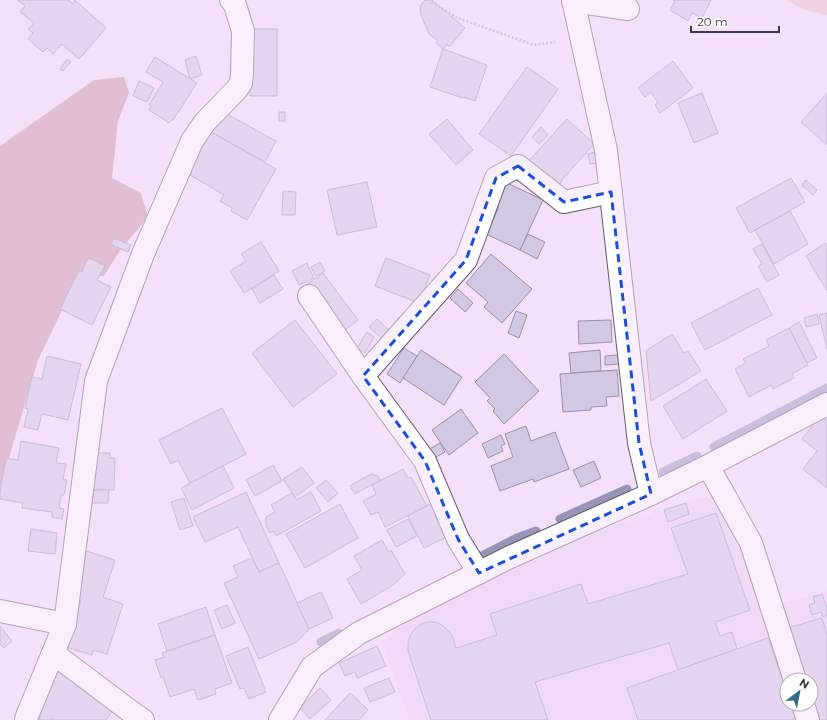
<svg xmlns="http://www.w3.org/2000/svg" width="827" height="720" font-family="Montserrat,sans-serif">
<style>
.built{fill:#edd3f2;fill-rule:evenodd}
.green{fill:#eec2cf}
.forest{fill:#c996a6}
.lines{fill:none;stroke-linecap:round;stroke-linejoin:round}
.stream{stroke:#9696b9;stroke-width:9}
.building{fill:#d2c8e3;stroke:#9b91ab}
.minor-casing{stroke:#6a596d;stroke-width:24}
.path{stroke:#b5a5b8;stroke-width:2.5;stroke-dasharray:2 2;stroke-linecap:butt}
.minor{stroke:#fff;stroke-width:22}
.marked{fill:none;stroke:#1d4ed8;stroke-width:3;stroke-dasharray:8 5;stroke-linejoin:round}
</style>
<rect width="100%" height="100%" fill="#f4e0f8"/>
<path class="built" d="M707,496L719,501L729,519L761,609L827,591V720H409L382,641L415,618L470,588L527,563L603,529L688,501ZM787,680H811V704H787Z"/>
<path class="green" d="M786,0H827V15L804,10Z"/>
<path class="forest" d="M124,77L129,93L118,121L112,178L141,193L148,217L121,249L104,276L79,275L38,360L0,488V146L94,80Z"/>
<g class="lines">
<g class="stream">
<path d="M714,447L827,388"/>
<path d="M663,472L697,456"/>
<path d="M560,519L627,489"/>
<path d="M480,557L517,538L536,531"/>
<path d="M321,642L339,633"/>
</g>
</g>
<g class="building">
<path d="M18,0H69L73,4L75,0L106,28L79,59L62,44L53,54L47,48L43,52L28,39L33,33L28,29L34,23L20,12L25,6Z"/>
<path d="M425,0H432L465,28L449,47L447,44L443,49L436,43L438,41L429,34L421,15L420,6Z"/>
<path d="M673,0H711L702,18L692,13L688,21L670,10L675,1Z"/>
<path d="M251,29H277V96H250Z"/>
<path d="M443,49L487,65L475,101L463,97V98L430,87Z"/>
<path d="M196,56L202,75L190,79L185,60Z"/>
<path d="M155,57L197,83L173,120H172L169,123L149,110L151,106L149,105L163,82L146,72Z"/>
<path d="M67,59L71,62L63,71L60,69Z"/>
<path d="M673,61L693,88L660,113L655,105L658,103L651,92L645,97L638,88Z"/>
<path d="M527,67L558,89L511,156L479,134Z"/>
<path d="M139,81L154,88L147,102L133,96Z"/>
<path d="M702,93L718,133L694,143L678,103Z"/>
<path d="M827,93V145L801,122Z"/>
<path d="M223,112L276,141L265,162L211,132Z"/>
<rect x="279" y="112" width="6" height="9"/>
<path d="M447,119L473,150L456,165L429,134Z"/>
<path d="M567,119L594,144L561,181L562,182L553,191L525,165Z"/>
<path d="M541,127L548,135L539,144L532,137Z"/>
<path d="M211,132L276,169L247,220L231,211L232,208L220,201L224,195L190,175L192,171L188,169L205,139L206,140Z"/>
<path d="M594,152L597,163L590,164L588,154Z"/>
<path d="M791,178L805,202L750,233L736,208Z"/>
<path d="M806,180L817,190L813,195L802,185Z"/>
<path d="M367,182L377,227L337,235L327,190Z"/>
<path d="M505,182L543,200L520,250L486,234L499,207L494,205Z"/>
<path d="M283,191L296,192L295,215H282Z"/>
<path d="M790,211L808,244L774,264L755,230Z"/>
<path d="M528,234L545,242L537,259L520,250Z"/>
<path d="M114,238L131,245L128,252L111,244Z"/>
<path d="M261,242L279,271L244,293L230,271L246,261L241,254Z"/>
<path d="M825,243L827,246V291L806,256Z"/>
<path d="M762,244L779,275L767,282L758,266L762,264L753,249Z"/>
<path d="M491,254L532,289L502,323L484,307L488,302L466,283Z"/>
<path d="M88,258L105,266L97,280L111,287L92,325L60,309L79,270L82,272Z"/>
<path d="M386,258L430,275L419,303L375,286Z"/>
<path d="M320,262L325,271L316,276L311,267Z"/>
<path d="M307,263L314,278L299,285L292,271Z"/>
<path d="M323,273L358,320L333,339L303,287Z"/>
<path d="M274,275L283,289L260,303L252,289Z"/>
<path d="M758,288L772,315L705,350L691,323Z"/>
<path d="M458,289L473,303L465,312L450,298Z"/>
<path d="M516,311L527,315L519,338L508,333Z"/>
<path d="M827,313V349L819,315Z"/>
<path d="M817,314L819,324L806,327L804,318Z"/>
<path d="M377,319L391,332L383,340L369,327Z"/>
<path d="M295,320L337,374L293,407L252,353Z"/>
<path d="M611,320L612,342L579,344L578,321Z"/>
<path d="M799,322L817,358L807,363L789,328Z"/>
<path d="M789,328L808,365L792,374L794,378L773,389L771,385L749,397L735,369L746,363L743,359L769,346L766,340Z"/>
<path d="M367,332L374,337L365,353L357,348Z"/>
<path d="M672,334L684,353L688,351L701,371L651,401L646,351Z"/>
<path d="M404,348L417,356L400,383L387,374Z"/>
<path d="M421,350L462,377L444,405L403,378Z"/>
<path d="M600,350L601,371L571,373L569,353Z"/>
<path d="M504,354L539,391L504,424L493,411L495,409L487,401L490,398L475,382Z"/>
<path d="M619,355V364L605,365V356Z"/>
<path d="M47,356L81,364L68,420L42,414L38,430L24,427L28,409L25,408L32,377L42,379Z"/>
<path d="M617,370L619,396L606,397L607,406L591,407V410L563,412L560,374Z"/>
<path d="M706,379L727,411L683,439L663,406Z"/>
<path d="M222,408L246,454L190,483L178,460L171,464L159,440Z"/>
<path d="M461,409L478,433L449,455L432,430Z"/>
<path d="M820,416L827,421V488L803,469L817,451L802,439Z"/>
<path d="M526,426L531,441L555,432L569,469L534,482L533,479L500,491L491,466L513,457L505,434Z"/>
<path d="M501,435L505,444L501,446L503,451L488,458L482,444Z"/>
<path d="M21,441L59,448L56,463L66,464L63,479L67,480L64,495H61L59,508L64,509L62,519L52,517V512L22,508L23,503L0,499V492L6,458L18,460Z"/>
<path d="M440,443L445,452L431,460L426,451Z"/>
<path d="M90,453H110V458H115L114,490H89Z"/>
<path d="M594,461L601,478L581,487L573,470Z"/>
<path d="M273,465L282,481L255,496L246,480Z"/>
<path d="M223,466L234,488L192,510L181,488Z"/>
<path d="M302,467L314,483L295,497L283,479Z"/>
<path d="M403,469L408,478L411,477L427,506L385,527L378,512L371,515L363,501L376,494L372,485Z"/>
<path d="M371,474L378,476L380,480L355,494L350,486Z"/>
<path d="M326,480L338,493L328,502L316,488Z"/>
<path d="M89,490H109L108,503H89Z"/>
<path d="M246,492L279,563L259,572L238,527L205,542L193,517Z"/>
<path d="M311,492L321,511L276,536L273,531L270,533L266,526V517L275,512L271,505L292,493L296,500Z"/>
<path d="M184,498L193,526L180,530L171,502Z"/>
<path d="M432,503L449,536L424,548L408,516Z"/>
<path d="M686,503L689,514L668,522L664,510Z"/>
<path d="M340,504L358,538L305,568L286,534Z"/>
<path d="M716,513L750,610L715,622L720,636L732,632L737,649L678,670L669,643L535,682L548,720H431L408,651V642L411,634L415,629L421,624L427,622H435L442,625L452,635L456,648L497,635L490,614L581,584L588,604L688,574L671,528Z"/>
<path d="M408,519L417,536L396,547L387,530Z"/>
<path d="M31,529L57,533L55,554L28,551Z"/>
<path d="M382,540L389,552L391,550L405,574L393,585L361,604L347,579L362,570L354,556Z"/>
<path d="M86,551L115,560L103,597L123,604L107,654L93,650L92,655L66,647L81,601L74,599L78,575Z"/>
<path d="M252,558L259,572L279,563L309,629L297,642L259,659L224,583L238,577L233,566Z"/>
<path d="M321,592L333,618L309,629L297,603Z"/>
<path d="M822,594L827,608V615L823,617L821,612L812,615L809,605L815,603L813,597Z"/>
<path d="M227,605L235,623L222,629L214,610Z"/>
<path d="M206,607L215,635L167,651L158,624Z"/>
<path d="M822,618L827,635V720H814L811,704V680H802L785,629Z"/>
<path d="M0,626L12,641L4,648L0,644Z"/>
<path d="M215,635L232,683L215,689L216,694L198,700L194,689L170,697L163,677L161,678L155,660L164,657L162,653Z"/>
<path d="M768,638L787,693V704H791L796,718L791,720H638L627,688Z"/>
<path d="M377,646L386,666L357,678L355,672L345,676L339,663Z"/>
<path d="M248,647L266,692L249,699L244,688L240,689L226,656Z"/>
<path d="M54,666L115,707L106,720H55L52,718V720H39Z"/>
<path d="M389,678L395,692L370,702L364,688Z"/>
<path d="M320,688L331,700L310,719L300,708Z"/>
<path d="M350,693L368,710L359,720H325Z"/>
</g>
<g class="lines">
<defs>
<g id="minor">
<path d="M573,0L606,150L639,443L651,494"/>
<path d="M573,1L628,9"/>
<path d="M309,296L363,376L466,260L496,178L518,166L564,202L611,192"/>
<path d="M363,376L425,461L458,539L479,573"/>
<path d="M708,466L751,543L795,680"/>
<path d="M0,611L65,624"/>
<path d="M53,653L130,711L143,720"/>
<path d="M803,704L808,720"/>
<path d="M26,720L27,716L65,624L96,381L143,254L192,141L205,122L237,89L241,83L242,74L243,31L235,5L231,0"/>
<path d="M280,720L312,667L359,633L508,558L651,494L708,466L827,404"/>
</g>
</defs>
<use href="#minor" class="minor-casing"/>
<path class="path" d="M428,0L460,19L534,45L555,42"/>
<use href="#minor" class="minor"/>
</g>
<path d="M0 0H827V720H0ZM518,166L564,202L611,192L639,443L651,494L479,573L458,539L425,461L363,376L466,260L496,178Z" fill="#f4e0f8" fill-opacity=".55" fill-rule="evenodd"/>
<path class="marked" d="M518,166L564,202L611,192L639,443L651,494L479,573L458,539L425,461L363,376L466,260L496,178Z"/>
<g transform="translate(799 692) rotate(32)"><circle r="19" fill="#ffffff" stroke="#b2afb3"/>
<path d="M0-3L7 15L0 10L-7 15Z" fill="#336d86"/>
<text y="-6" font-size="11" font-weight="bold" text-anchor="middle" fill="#3f3741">N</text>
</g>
<path d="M691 26v6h88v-6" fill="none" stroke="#3f3741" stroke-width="2"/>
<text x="697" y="26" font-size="12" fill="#3f3741" stroke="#ffffff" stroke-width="3" paint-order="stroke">20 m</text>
</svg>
